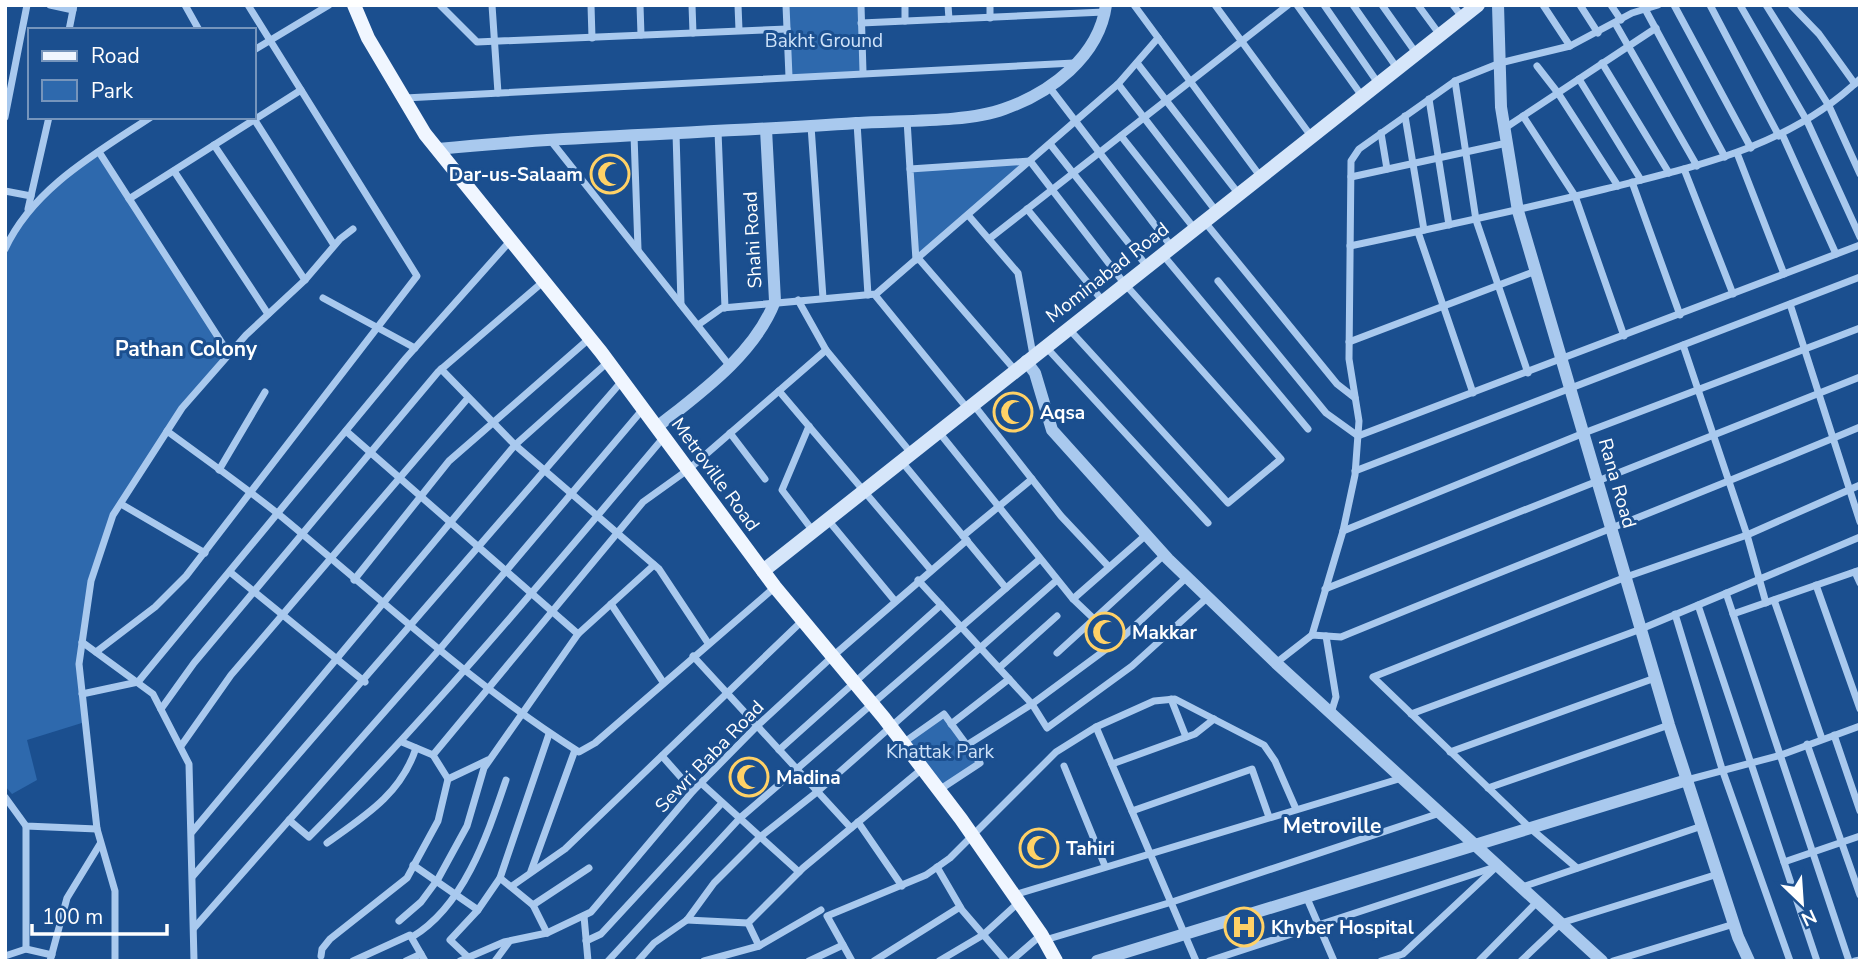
<svg xmlns="http://www.w3.org/2000/svg" width="1865" height="966" font-family="'Nunito Sans',sans-serif">
<style>
.green{fill:#2e69ad}
.lines{fill:none;stroke-linecap:round;stroke-linejoin:round}
.minor{stroke:#a9c9ee;stroke-width:7}
.tertiary{stroke:#a9c9ee;stroke-width:12}
.secondary{stroke:#d6e6fa;stroke-width:14}
.primary{stroke:#f0f6ff;stroke-width:14}
.labels{text-anchor:middle;stroke-width:6;stroke-linejoin:round;paint-order:stroke}
.park-label{font-size:19px;fill:#cfe3fa;stroke:#1b4f8f}
.poi-label{font-size:19px;font-weight:bold;fill:#fff;stroke:#1b4f8f;text-anchor:start}
.street-label{font-size:19px;fill:#fff;stroke:#1b4f8f}
.neighbourhood-label{font-size:21px;font-weight:bold;fill:#fff;stroke:#1b4f8f}
</style>
<rect width="100%" height="100%" fill="#1b4f8f"/>
<g class="green">
<path d="M787,5H861L863,73L790,77Z"/>
<path d="M96,154L229,354L182,408L113,515L91,581L79,664L85,722L27,740L37,780L12,794L5,786V250L39,199Z"/>
<path d="M1030,161L918,258L910,169Z"/>
<path d="M944,714L980,763L939,790L903,743Z"/>
</g>
<g class="lines">
<g class="minor">
<path d="M50,5L73,10"/>
<path d="M185,5L199,30"/>
<path d="M440,5L477,42L787,29"/>
<path d="M492,5L498,93"/>
<path d="M591,5L592,38"/>
<path d="M640,5L641,35"/>
<path d="M692,5L693,33"/>
<path d="M738,5L739,30"/>
<path d="M786,5L789,77"/>
<path d="M861,5L863,72"/>
<path d="M905,5V21"/>
<path d="M948,5L949,19"/>
<path d="M990,5V18"/>
<path d="M1134,5L1260,176"/>
<path d="M1215,5L1311,136"/>
<path d="M1297,5L1362,96"/>
<path d="M1324,5L1378,83"/>
<path d="M1353,5L1397,68"/>
<path d="M1382,5L1416,53"/>
<path d="M1418,5L1440,35"/>
<path d="M1453,5L1462,17"/>
<path d="M1543,5L1570,46"/>
<path d="M1580,5L1598,33"/>
<path d="M1611,5L1621,20"/>
<path d="M1674,5L1751,148"/>
<path d="M1710,5L1779,136"/>
<path d="M1740,5L1807,121L1860,237"/>
<path d="M1766,5L1829,106L1860,174"/>
<path d="M1791,5L1819,34L1855,84"/>
<path d="M1645,9L1725,157"/>
<path d="M861,23L1104,12"/>
<path d="M1615,23L1697,166"/>
<path d="M69,30L74,5"/>
<path d="M254,50L329,5"/>
<path d="M1137,63L1238,193"/>
<path d="M1602,63L1669,173"/>
<path d="M1537,66L1558,93L1618,186"/>
<path d="M1579,79L1641,180"/>
<path d="M1455,81L1476,220L1528,373"/>
<path d="M1118,84L1216,211"/>
<path d="M1050,88L1171,246"/>
<path d="M405,98L1074,63"/>
<path d="M1429,99L1449,225"/>
<path d="M1405,116L1424,230"/>
<path d="M1523,116L1575,196L1624,336"/>
<path d="M5,117L27,5"/>
<path d="M254,119L334,245"/>
<path d="M907,120L910,169"/>
<path d="M857,123L868,295"/>
<path d="M811,126L823,298"/>
<path d="M1505,128L1656,28"/>
<path d="M718,131L725,308"/>
<path d="M676,133L681,304"/>
<path d="M1381,133L1387,169"/>
<path d="M1782,134L1836,254"/>
<path d="M634,135L638,249"/>
<path d="M1121,136L1194,228"/>
<path d="M551,141L729,365"/>
<path d="M1050,144L1146,265"/>
<path d="M214,145L305,280"/>
<path d="M99,152L229,354"/>
<path d="M1737,153L1784,274"/>
<path d="M1684,169L1733,294"/>
<path d="M174,171L268,314"/>
<path d="M1351,177L1507,143"/>
<path d="M1632,182L1680,315"/>
<path d="M5,191L31,196"/>
<path d="M129,199L301,90"/>
<path d="M28,209L49,117"/>
<path d="M1027,209L1102,300"/>
<path d="M968,215L1018,273L1033,355"/>
<path d="M1204,221L1337,384L1355,398"/>
<path d="M1418,232L1473,393"/>
<path d="M989,239L1288,5"/>
<path d="M1350,246C1435,228 1520,210 1605,189C1697,166 1789,147 1860,79"/>
<path d="M5,249C33,188 98,152 151,117"/>
<path d="M1163,255L1308,429"/>
<path d="M918,258L1015,370"/>
<path d="M916,260L910,169L1030,161L1124,283L1281,459L1228,503L1068,328"/>
<path d="M1218,281L1326,413L1358,436L1860,245"/>
<path d="M875,295L967,408"/>
<path d="M323,298L415,348"/>
<path d="M798,300L826,350L911,453"/>
<path d="M1790,304L1860,522"/>
<path d="M698,325L722,308L876,294L1118,84L1158,38"/>
<path d="M1349,342L1536,271"/>
<path d="M1683,345L1747,535L1766,603"/>
<path d="M1045,346L1208,523"/>
<path d="M441,369L515,445L659,569L708,643"/>
<path d="M779,391L931,570"/>
<path d="M973,404L1061,516L1109,567"/>
<path d="M809,426L782,490L813,531"/>
<path d="M167,431C205,459 245,487 282,517C381,599 470,683 579,752L595,743L775,587"/>
<path d="M346,431L578,634"/>
<path d="M938,431L1073,599L1094,619"/>
<path d="M730,433L765,479"/>
<path d="M902,462L1006,588"/>
<path d="M219,470L265,392"/>
<path d="M1355,471L1860,277"/>
<path d="M121,504L205,553"/>
<path d="M828,520L895,601"/>
<path d="M1343,531L1584,433L1860,328"/>
<path d="M963,536L1032,479"/>
<path d="M230,572L365,682"/>
<path d="M1855,572L1860,583"/>
<path d="M354,580L449,461L590,338"/>
<path d="M918,580L1032,704L1047,728L1132,666L1208,597"/>
<path d="M1816,585L1860,709"/>
<path d="M1325,589L1860,377"/>
<path d="M1726,593L1849,961"/>
<path d="M1073,599L1146,535"/>
<path d="M1774,600L1822,739"/>
<path d="M611,604L663,682"/>
<path d="M1698,605L1817,961"/>
<path d="M1675,614L1722,769L1790,961"/>
<path d="M1733,614L1860,570"/>
<path d="M1312,635L1343,531L1355,475L1359,421L1349,359L1351,161L1359,149L1455,81L1500,63L1570,46L1632,13L1658,5"/>
<path d="M1326,636L1336,697L1331,713"/>
<path d="M82,642L153,694L189,764L194,961"/>
<path d="M96,652L155,607L186,576L417,276L248,5"/>
<path d="M1057,653L1164,555"/>
<path d="M693,656L851,828"/>
<path d="M1276,663L1312,635L1341,637C1514,566 1688,499 1860,427"/>
<path d="M999,668L1057,616"/>
<path d="M82,694L138,682L406,358L511,240"/>
<path d="M1171,699L1186,737"/>
<path d="M161,709L194,663L438,372L544,281"/>
<path d="M1411,714L1641,629L1860,537"/>
<path d="M951,724L1009,679"/>
<path d="M1096,727L1196,961"/>
<path d="M1834,735L1860,811"/>
<path d="M402,742L433,755"/>
<path d="M903,743L944,714L980,763L939,790"/>
<path d="M1807,744L1860,895"/>
<path d="M967,745L1032,704L1124,636L1187,577"/>
<path d="M181,746L231,675L468,398"/>
<path d="M779,750L941,605"/>
<path d="M1450,752L1655,678"/>
<path d="M662,756L693,791"/>
<path d="M1112,764L1195,734L1214,719"/>
<path d="M1064,766L1105,866"/>
<path d="M448,779L433,755L643,502L689,469L826,350"/>
<path d="M1687,780L1781,755L1860,726"/>
<path d="M701,783L799,872"/>
<path d="M1488,788L1669,725"/>
<path d="M5,797L26,826L97,829"/>
<path d="M1132,811L1252,769L1269,817"/>
<path d="M289,820L309,837C435,710 549,573 664,437"/>
<path d="M858,822L902,886"/>
<path d="M26,826V949"/>
<path d="M192,832L515,445L608,362"/>
<path d="M327,843C365,816 401,794 416,748"/>
<path d="M1784,862L1860,836"/>
<path d="M413,865L478,910"/>
<path d="M937,867L962,910L1006,961"/>
<path d="M1577,868L1530,828L1373,677L1626,577L1747,535L1860,485"/>
<path d="M531,871L575,750"/>
<path d="M193,876L622,381"/>
<path d="M500,878L533,905L547,933"/>
<path d="M512,886L565,849L802,621"/>
<path d="M1522,887L1702,826"/>
<path d="M1014,895L1402,778"/>
<path d="M1306,896L1334,961"/>
<path d="M533,905L589,868"/>
<path d="M584,916L588,961"/>
<path d="M687,920L748,923"/>
<path d="M399,921L421,902L438,879L467,826L484,768L578,634L654,565"/>
<path d="M194,928L439,650L643,409"/>
<path d="M412,937C464,906 487,836 506,780"/>
<path d="M1045,940L1172,902L1440,813"/>
<path d="M586,941L601,934L722,803"/>
<path d="M759,946L748,923L803,868L922,769"/>
<path d="M5,956L26,949L52,955"/>
<path d="M321,956L322,949L330,939L407,878L438,821L448,779L488,760"/>
<path d="M468,957L450,940L478,910L500,878L549,734"/>
<path d="M50,961L67,898L100,844"/>
<path d="M115,961V891L97,829L79,664L91,581L113,515L182,408L246,335L305,280L340,239L353,229"/>
<path d="M353,961L410,935L425,961"/>
<path d="M406,961L421,954"/>
<path d="M460,961L504,942L547,933L591,912L693,791L757,726L833,656L967,540"/>
<path d="M495,961L509,942"/>
<path d="M608,961L740,818L1040,559"/>
<path d="M638,961L654,943L687,920L714,883L760,837L817,792L1057,580"/>
<path d="M704,961L759,946L821,910"/>
<path d="M809,961L843,945"/>
<path d="M852,961L827,916L926,875L950,858L1056,752L1096,727L1154,701L1175,699L1264,745L1275,761L1296,809"/>
<path d="M874,961L960,907"/>
<path d="M939,961L983,935L1018,903"/>
<path d="M1011,961L1041,935"/>
<path d="M1209,961L1498,866"/>
<path d="M1381,961L1403,954L1495,868"/>
<path d="M1479,961L1538,901"/>
<path d="M1521,961L1561,923L1718,874"/>
<path d="M1613,961L1734,924"/>
<path d="M1855,961L1860,960"/>
</g>
<g class="tertiary">
<path d="M1498,5L1501,107L1518,211L1669,725L1738,937L1749,961"/>
<path d="M438,149C577,135 716,133 856,123C898,120 966,123 1004,109C1050,93 1099,57 1106,5"/>
<path d="M1026,361L1035,373L1052,430L1168,559L1276,663L1602,961"/>
<path d="M657,427C700,393 755,354 775,301L766,129"/>
<path d="M1097,961L1687,780"/>
</g>
<path class="secondary" d="M763,571L1478,5"/>
<path class="primary" d="M354,5L368,38L425,134L601,352L775,587L884,718L961,819L1041,934L1056,961"/>
</g>
<defs>
<symbol id="mosque-ring" viewBox="-11 -11 22 22"><circle r="9.5" fill="#1b4f8f" stroke="#ffd166" stroke-width="1.5"/><path d="M3.5-4.9A6 6 0 1 0 3.5 4.9A5 5 0 1 1 3.5-4.9Z" fill="#ffd166"/></symbol>
<symbol id="hospital-ring" viewBox="-11 -11 22 22"><circle r="9.5" fill="#1b4f8f" stroke="#ffd166" stroke-width="1.5"/><path d="M-5-5h3v3.5h4V-5h3V5h-3V1.5h-4V5h-3Z" fill="#ffd166"/></symbol>
</defs>
<g fill-rule="evenodd">
<use href="#mosque-ring" x="588" y="152" width="44" height="44"/>
<use href="#mosque-ring" x="991" y="390" width="44" height="44"/>
<use href="#mosque-ring" x="1083" y="610" width="44" height="44"/>
<use href="#mosque-ring" x="727" y="755" width="44" height="44"/>
<use href="#mosque-ring" x="1017" y="826" width="44" height="44"/>
<use href="#hospital-ring" x="1222" y="905" width="44" height="44"/>
</g>
<g class="labels">
<g class="park-label">
<text x="824" y="47">Bakht Ground</text>
<text x="940" y="758">Khattak Park</text>
</g>
<g class="poi-label">
<text x="583" y="181" text-anchor="end">Dar-us-Salaam</text>
<text x="1040" y="419">Aqsa</text>
<text x="1132" y="639">Makkar</text>
<text x="776" y="784">Madina</text>
<text x="1066" y="855">Tahiri</text>
<text x="1271" y="934">Khyber Hospital</text>
</g>
<g class="street-label">
<text transform="translate(752 240) rotate(-93)" y="7">Shahi Road</text>
<text transform="translate(1107 272) rotate(-38)" y="7">Mominabad Road</text>
<text transform="translate(716 474) rotate(54)" y="7">Metroville Road</text>
<text transform="translate(1618 483) rotate(74)" y="7">Rana Road</text>
<text transform="translate(709 756) rotate(-46)" y="7">Sewri Baba Road</text>
</g>
<g class="neighbourhood-label">
<text x="186" y="356">Pathan Colony</text>
<text x="1332" y="833">Metroville</text>
</g>
</g>
<rect width="1865" height="966" fill="none" stroke="#ffffff" stroke-width="14"/>
<rect x="28" y="28" width="228" height="91" fill="#1b4f8f" stroke="#7695bc" stroke-width="2"/>
<rect x="42" y="51" width="35" height="10" fill="#f0f6ff" stroke="#7695bc" stroke-width="2"/>
<text x="91" y="63" font-size="21" fill="#ffffff">Road</text>
<rect x="42" y="80" width="35" height="21" fill="#2e69ad" stroke="#7695bc" stroke-width="2"/>
<text x="91" y="98" font-size="21" fill="#ffffff">Park</text>
<g transform="translate(1802 903) rotate(155)" stroke="#1b4f8f" stroke-width="5" paint-order="stroke">
<path d="M0-5L12 26L0 18L-12 26Z" fill="#ffffff"/>
<text y="-10" font-size="19" font-weight="bold" text-anchor="middle" fill="#ffffff">N</text>
</g>
<path d="M32 924v10h135v-10" fill="none" stroke="#ffffff" stroke-width="3.5"/>
<text x="42" y="924" font-size="21" fill="#ffffff" stroke="#1b4f8f" stroke-width="5" paint-order="stroke">100 m</text>
</svg>
